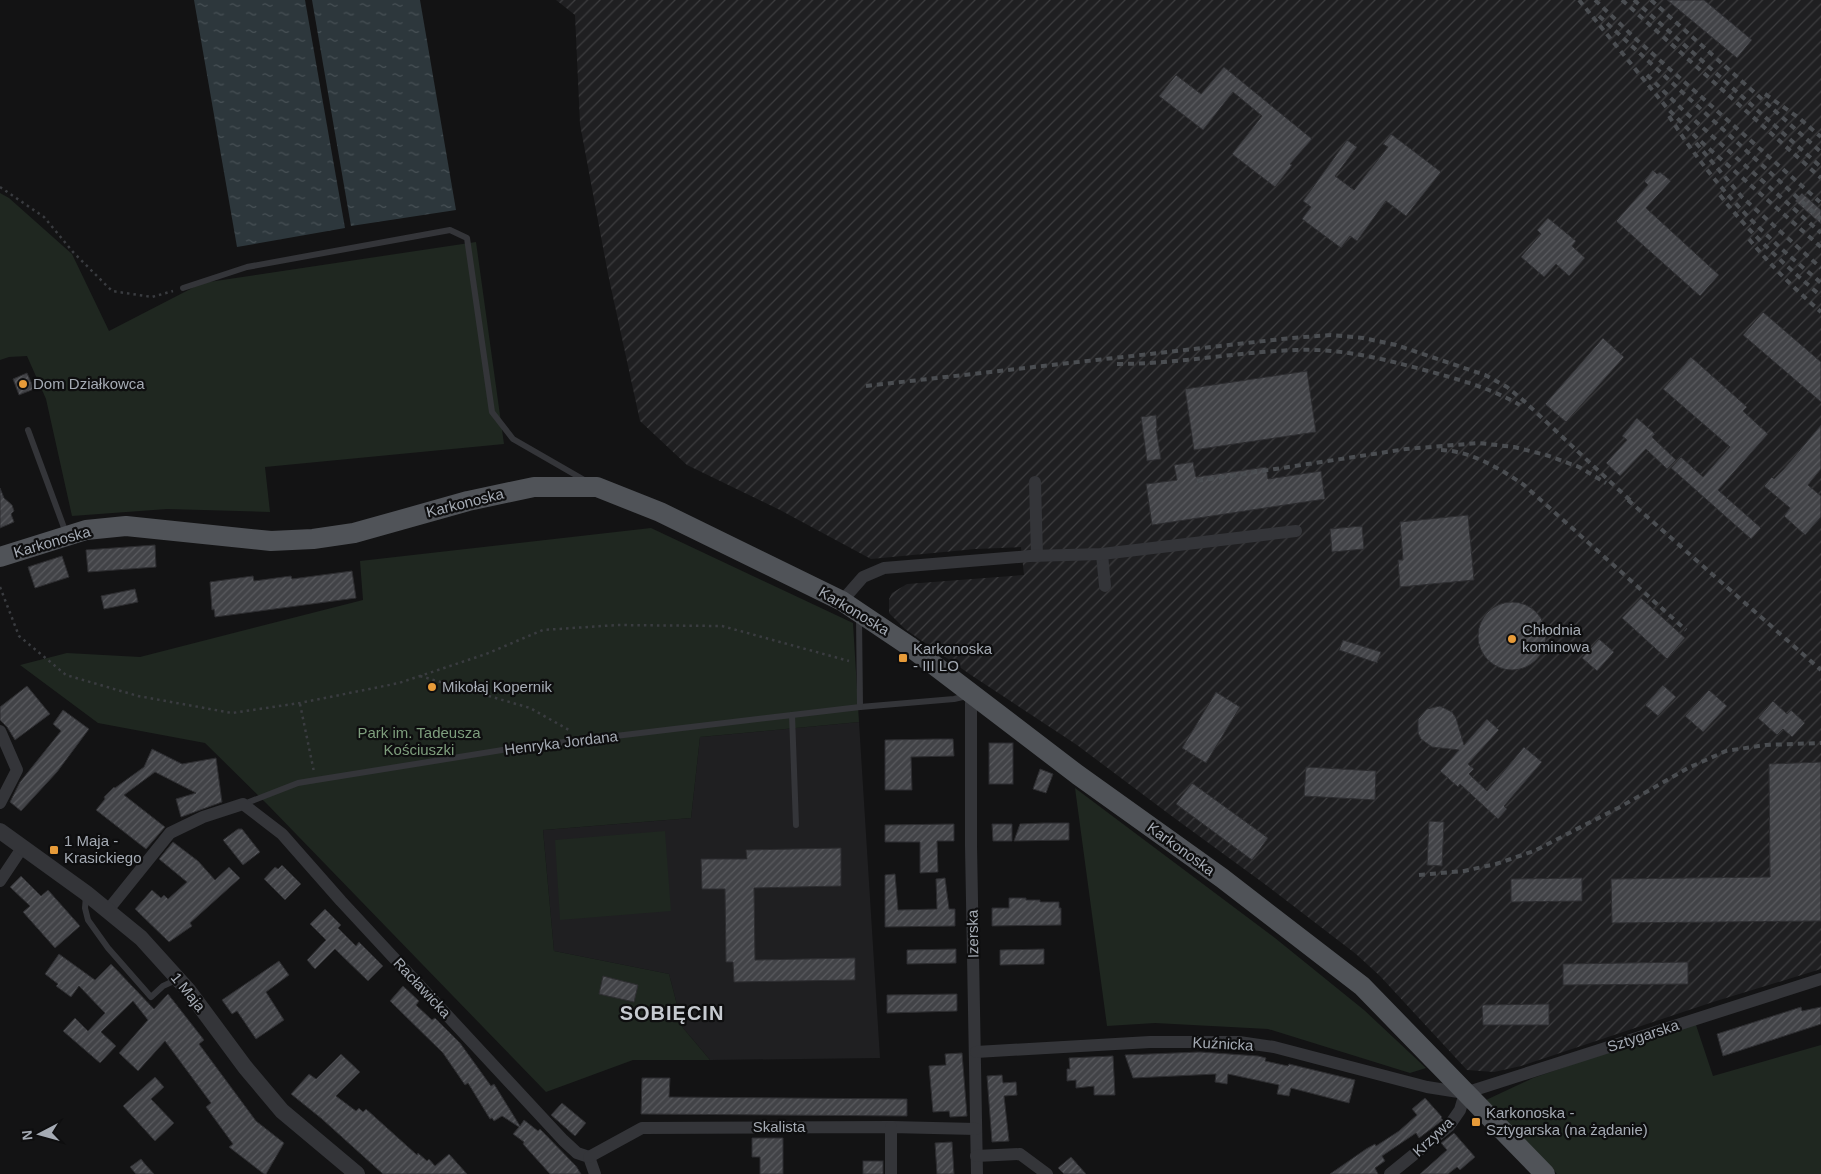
<svg xmlns="http://www.w3.org/2000/svg" width="1821" height="1174" font-family="Helvetica,sans-serif">
<style>
.built{fill:#1f1f21}
.industrial{fill:url(#industrial-furrows)}
.green{fill:#1f2720}
.water{fill:url(#water-ripples)}
.building{fill:url(#building-hatch);stroke:#2d2d30}
.lines{fill:none;stroke-linecap:round;stroke-linejoin:round}
.path{stroke:#3a3c40;stroke-width:2.5;stroke-dasharray:2.5 4;stroke-linecap:butt}
.service{stroke:#343539;stroke-width:6}
.minor{stroke:#343539;stroke-width:12}
.tertiary{stroke:#343539;stroke-width:16}
.primary{stroke:#505358;stroke-width:20}
.rail{stroke:#4b4e52;stroke-width:4;stroke-dasharray:6 5;stroke-linecap:butt}
.poi-dot{fill:#e79b39;stroke:#0e0e0f;stroke-width:2}
.labels{text-anchor:middle;stroke-width:4.5;stroke-linejoin:round;paint-order:stroke}
.poi-label{font-size:15px;fill:#a5abb4;stroke:#0e0e0f;text-anchor:start}
.street-label{font-size:15px;fill:#a5abb4;stroke:#0e0e0f}
.park-label{font-size:15px;fill:#7e9e7d;stroke:#0e0e0f}
.district-label{font-size:20px;font-weight:bold;letter-spacing:1px;fill:#c6cad0;stroke:#0e0e0f}
</style>
<defs>
<pattern id="industrial-furrows" width="10" height="10" patternUnits="userSpaceOnUse" patternTransform="scale(1.25)"><rect width="10" height="10" fill="#1f1f21"/><path d="M-1 1l2-2M0 10L10 0M9 11l2-2" fill="none" stroke="#3d3d3f"/></pattern>
<pattern id="water-ripples" width="26" height="14" patternUnits="userSpaceOnUse" patternTransform="scale(1.25)"><rect width="26" height="14" fill="#2d373c"/><path d="M2 4q2-2 4 0t4 0M15 11q2-2 4 0t4 0" fill="none" stroke="#485156"/></pattern>
<pattern id="building-hatch" width="6" height="6" patternUnits="userSpaceOnUse" patternTransform="scale(1.25)"><rect width="6" height="6" fill="#424347"/><path d="M-1 1l2-2M0 6l6-6M5 7l2-2" fill="none" stroke="#5a5b5f"/></pattern>
</defs>
<rect width="100%" height="100%" fill="#131314"/>
<path class="built" d="M859,722L880,1058L710,1060L683,1028L669,974L554,951L543,830L691,818L700,737Z"/>
<path class="industrial" d="M556,0H1821V969L1713,1002L1521,1066L1494,1072L1467,1070L1380,976L1356,954L1266,885L1173,817L1077,745L971,675L905,629L889,613V599L892,593L907,584L1024,575L1021,547L975,549L871,559L780,510L687,465L640,421L608,274L580,124L575,15Z"/>
<g class="green">
<path d="M0,193L9,198L72,254L109,331L202,283L476,242L504,444L265,467L270,512L167,509L72,516L46,399L27,356L9,357L0,360Z"/>
<path d="M651,528L853,623L859,722L700,737L691,818L543,830L554,951L669,974L683,1028L710,1060H633L546,1092L266,803L205,743L98,723L20,665L67,653L140,657L363,600L360,561Z"/>
<path d="M1075,788L1275,938L1364,1010L1426,1068L1410,1073L1268,1029L1155,1023L1107,1026Z"/>
<path d="M665,831L671,911L560,920L555,840Z"/>
<path d="M1695,1022L1713,1076L1821,1045V1174H1557L1486,1100L1533,1078Z"/>
</g>
<g class="water">
<path d="M194,0H305L345,228L237,247Z"/>
<path d="M312,0H420L456,210L351,226Z"/>
</g>
<g class="building">
<path d="M1667,0H1704L1752,40L1737,58Z"/>
<path d="M1224,67L1312,139L1290,164L1292,165L1275,187L1232,154L1262,116L1233,92L1203,130L1159,96L1176,75L1201,94Z"/>
<path d="M1391,134L1441,172L1406,216L1386,201L1357,241L1350,236L1341,248L1302,219L1311,207L1303,201L1347,140L1357,147L1335,176L1354,190L1388,147L1383,144Z"/>
<path d="M1653,170L1657,174L1660,172L1671,181L1646,208L1719,275L1700,296L1616,221L1648,185L1644,181Z"/>
<path d="M1802,193L1821,210V224L1795,201Z"/>
<path d="M1548,218L1576,241L1572,246L1585,258L1569,276L1556,264L1544,277L1521,257L1541,234L1537,230Z"/>
<path d="M1763,312L1821,362V402L1743,335Z"/>
<path d="M1603,338L1624,357L1566,422L1545,404Z"/>
<path d="M1691,357L1747,407L1743,411L1768,434L1718,490L1761,528L1751,539L1671,468L1681,457L1703,477L1730,447L1663,389Z"/>
<path d="M1307,371L1316,432L1194,450L1185,389Z"/>
<path d="M27,373L34,389L19,395L13,379Z"/>
<path d="M1156,415L1157,428H1156L1161,459L1147,461L1141,417Z"/>
<path d="M1637,418L1655,434L1652,437L1676,460L1667,469L1646,449L1620,476L1606,463L1627,440L1622,436Z"/>
<path d="M1821,425V469L1808,485L1821,496V517L1805,535L1784,516L1790,508L1764,486L1772,477L1774,479L1783,470Z"/>
<path d="M1193,462L1196,477L1266,467L1268,479L1321,471L1325,499L1152,525L1146,484L1177,480L1174,465Z"/>
<path d="M0,488L4,498L12,505L14,511L11,514L14,522L0,528Z"/>
<path d="M1468,515L1474,580L1400,587L1398,560H1403L1400,522Z"/>
<path d="M1362,526L1364,549L1332,552L1330,529Z"/>
<path d="M155,545L156,567L88,572L86,550Z"/>
<path d="M62,556L69,577L35,588L28,567Z"/>
<path d="M352,571L356,598L215,617L214,609L212,610L210,582L253,576L254,581L291,576L292,579Z"/>
<path d="M135,589L138,602L104,609L101,596Z"/>
<path d="M1641,598L1685,638L1667,659L1622,618Z"/>
<circle cx="1512" cy="636" r="34"/>
<path d="M1599,639L1614,652L1597,671L1582,658Z"/>
<path d="M1343,640L1381,652L1377,663L1339,650Z"/>
<path d="M1663,685L1676,697L1658,716L1645,705Z"/>
<path d="M27,686L50,714L15,740L7,727L0,720V707Z"/>
<path d="M1709,690L1727,706L1703,732L1685,716Z"/>
<path d="M1216,692L1240,707L1206,763L1182,748Z"/>
<path d="M1773,701L1787,714L1791,710L1805,723L1792,737L1783,729L1777,735L1758,718Z"/>
<path d="M1440,706L1452,712L1456,718L1464,745L1487,719L1499,730L1468,764L1474,769L1469,774L1487,791L1524,747L1542,762L1504,806L1507,809L1498,819L1460,784L1458,787L1440,771L1459,750L1432,747L1421,739L1418,733V719L1427,709Z"/>
<path d="M63,710L89,729L57,772L21,811L10,802L20,782L61,731L53,724Z"/>
<path d="M936,739H953L954,756L911,757L912,790H885V740Z"/>
<rect x="989" y="743" width="24" height="41"/>
<path d="M152,749L182,764L216,758L222,802L181,817L176,799L196,793L155,772L124,795L165,827L146,849L96,810L105,799L104,797L114,787L115,788L144,767Z"/>
<path d="M1821,762V921L1612,923L1611,879L1770,877L1769,764Z"/>
<path d="M1306,767L1376,771L1375,800L1304,796Z"/>
<path d="M1040,769L1053,774L1046,793L1033,789Z"/>
<path d="M1192,783L1268,838L1252,860L1176,804Z"/>
<path d="M1429,821L1444,822L1442,866L1427,865Z"/>
<path d="M1045,823H1069V840L1014,841L1020,824Z"/>
<path d="M954,824V841H937L938,872L920,873V842H885V825Z"/>
<path d="M992,824H1012V841H993Z"/>
<path d="M238,829H242L260,852L243,865L223,840Z"/>
<path d="M173,842L198,861L215,880L229,867L240,878L190,923L192,926L169,942L135,909L152,890L161,898L164,895L168,899L187,882L159,859Z"/>
<path d="M841,848V886L754,888L755,960L855,958V980L734,982L733,962H726L725,889H702L701,859H747L746,850Z"/>
<path d="M282,865L301,884L285,900L264,879L275,867L278,869Z"/>
<path d="M895,874L898,910L937,909L936,879L945,878L949,909H955V926L885,927V875Z"/>
<path d="M21,876L41,896L48,890L80,926L55,948L23,912L30,906L10,887Z"/>
<path d="M1582,878V901L1511,902V879Z"/>
<path d="M1009,898H1026V900H1040V902H1059V908H1061V925L992,926V908H1009Z"/>
<path d="M325,909L341,925L338,928L356,946L359,942L383,966L368,981L335,949L315,969L307,960L326,940L310,924Z"/>
<path d="M956,949V963L907,964V950Z"/>
<path d="M1044,949V964L1000,965V950Z"/>
<path d="M59,954L95,980L111,964L154,1009L168,994L204,1040L199,1044L256,1121L284,1143L266,1174H264L229,1147L233,1144L206,1107L211,1103L165,1041L138,1071L119,1053L148,1020L133,1001L101,1032L116,1046L100,1063L63,1031L75,1018L88,1031L105,1013L79,986L71,997L56,986L58,984L45,974Z"/>
<path d="M279,961L289,975L266,992L284,1020L256,1039L237,1011L232,1014L222,1000Z"/>
<path d="M1688,962V984L1563,985V964Z"/>
<path d="M603,976L638,985L634,1002L599,994Z"/>
<path d="M403,986L419,1001L416,1005L432,1020L435,1018L460,1043L491,1086L494,1084L520,1126L524,1120L538,1131L540,1129L576,1166L581,1174H550L523,1144L524,1142L513,1134L519,1127L502,1116L494,1121L492,1118L490,1119L468,1083L465,1085L443,1053L390,1001Z"/>
<path d="M957,994V1011L887,1013V995Z"/>
<path d="M1549,1004V1025H1483L1482,1005Z"/>
<path d="M1801,1007L1802,1011L1821,1007V1024L1723,1056L1717,1034Z"/>
<path d="M1200,1052L1258,1056L1266,1058L1265,1061L1288,1066L1289,1064L1355,1080L1349,1103L1291,1088L1289,1096L1277,1094L1279,1085L1228,1074L1227,1084L1215,1082L1216,1074L1133,1078L1125,1055Z"/>
<path d="M962,1053L967,1116L950,1117L949,1111L933,1112L929,1066L946,1065L945,1054Z"/>
<path d="M341,1054L360,1072L336,1096L356,1111L359,1108L363,1112L366,1109L417,1155L418,1153L427,1161L429,1159L435,1166L449,1154L467,1174H383L322,1119L291,1094L309,1074L316,1079Z"/>
<path d="M1113,1056L1115,1095H1094V1086L1076,1088V1080L1067,1081V1069H1070L1069,1058Z"/>
<path d="M1002,1075L1003,1083L1016,1082L1017,1095L1004,1096L1009,1141L992,1142L987,1076Z"/>
<path d="M155,1077L164,1087L151,1099L174,1123L155,1141L123,1106Z"/>
<path d="M642,1078H670L669,1097L907,1099V1116L641,1114Z"/>
<path d="M1425,1098L1442,1117L1441,1118L1443,1120L1419,1138L1416,1133L1382,1156L1385,1161L1375,1168L1378,1174H1330L1366,1149L1375,1144L1376,1146L1399,1131L1417,1115L1412,1109Z"/>
<path d="M562,1103L586,1123L575,1136L551,1115Z"/>
<path d="M1454,1133L1475,1157L1460,1170L1457,1167L1448,1174H1420L1447,1150L1441,1143Z"/>
<path d="M752,1138H783V1174H760V1157H752Z"/>
<path d="M952,1142L954,1174H937L935,1143Z"/>
<path d="M1071,1157L1086,1174H1064L1058,1168Z"/>
<path d="M141,1159L145,1164L154,1174H136L130,1167Z"/>
<rect x="863" y="1161" width="20" height="13"/>
</g>
<g class="lines">
<g class="path">
<path d="M0,187L44,217L73,252L112,291L152,297L173,291"/>
<path d="M0,587L19,636L66,675L138,696L232,713L300,703L399,683L486,654L543,630L617,625L722,626L849,661"/>
<path d="M420,676L530,708L569,730"/>
<path d="M300,704L314,772"/>
</g>
<g class="service">
<path d="M183,288L247,267L450,230L467,238L492,412L513,439L586,481"/>
<path d="M28,430L66,533"/>
<path d="M859,617L860,707L954,699L967,696"/>
<path d="M244,804L298,783L316,780L515,748L792,715"/>
<path d="M796,825L792,715L860,707"/>
<path d="M86,896L85,908L88,920L108,948L151,997L163,986L178,979"/>
</g>
<g class="minor">
<path d="M1035,482L1037,556"/>
<path d="M1102,554L1105,586"/>
<path d="M842,601L863,577L884,568L1030,556L1102,554L1296,531"/>
<path d="M973,694L971,703V846L977,1174"/>
<path d="M0,731L17,770L0,803"/>
<path d="M0,881L22,848"/>
<path d="M108,910L170,833L203,817L243,804L282,834L341,901L563,1140L577,1153L589,1157L595,1174"/>
<path d="M976,1052L1150,1042H1239L1274,1047L1427,1087L1465,1093L1821,979"/>
<path d="M976,1156L1020,1154L1047,1174"/>
<path d="M589,1157L642,1128L891,1127L976,1129"/>
<path d="M891,1174V1127"/>
<path d="M1390,1174L1449,1126L1460,1110L1465,1093"/>
</g>
<path class="tertiary" d="M0,831L86,893L141,938L188,990L245,1067L282,1111L357,1174"/>
<path class="primary" d="M0,557L86,530L126,526L271,541L313,539L354,533L468,501L534,487H597L660,512L842,601L909,646L1078,775L1222,878L1362,986L1545,1174"/>
<g class="rail">
<path d="M1579,0L1667,108L1698,139L1821,247"/>
<path d="M1595,0L1637,40L1820,202"/>
<path d="M1622,0L1821,178"/>
<path d="M1634,0L1821,167"/>
<path d="M1651,0L1821,152"/>
<path d="M1599,16L1821,219"/>
<path d="M1647,75L1684,111L1821,233"/>
<path d="M1765,94L1799,118L1821,137"/>
<path d="M1669,116C1697,160 1730,201 1769,237C1785,253 1804,268 1821,283"/>
<path d="M1696,143L1742,197L1821,268"/>
<path d="M1720,195C1750,234 1784,264 1821,296"/>
<path d="M1749,239C1771,266 1795,289 1821,312"/>
<path d="M1117,364C1178,364 1236,352 1296,350C1341,348 1384,359 1428,371C1461,380 1490,388 1520,405"/>
<path d="M866,386L1291,338L1331,335L1363,338L1396,345L1485,375L1507,387L1524,401L1634,504"/>
<path d="M1441,450C1471,451 1499,468 1524,485L1686,630"/>
<path d="M1197,481L1406,449L1479,443L1514,447L1546,455L1579,467L1606,483"/>
<path d="M1628,500L1821,670"/>
<path d="M1419,875L1464,871L1496,864L1534,851L1620,807L1688,768L1726,751L1765,745L1821,743"/>
</g>
</g>
<g class="poi-dot">
<circle cx="23" cy="384" r="5"/>
<circle cx="1512" cy="639" r="5"/>
<rect x="898" y="653" width="10" height="10" rx="2.5"/>
<circle cx="432" cy="687" r="5"/>
<rect x="49" y="845" width="10" height="10" rx="2.5"/>
<rect x="1471" y="1117" width="10" height="10" rx="2.5"/>
</g>
<g class="labels">
<g class="poi-label">
<text x="33" y="389">Dom Działkowca</text>
<text x="1522" y="635">Chłodnia<tspan x="1522" dy="17">kominowa</tspan></text>
<text x="913" y="654">Karkonoska<tspan x="913" dy="17">- III LO</tspan></text>
<text x="442" y="692">Mikołaj Kopernik</text>
<text x="64" y="846">1 Maja -<tspan x="64" dy="17">Krasickiego</tspan></text>
<text x="1486" y="1118">Karkonoska -<tspan x="1486" dy="17">Sztygarska (na żądanie)</tspan></text>
</g>
<g class="street-label">
<text transform="translate(465 503) rotate(-14)" y="5">Karkonoska</text>
<text transform="translate(52 542) rotate(-16)" y="5">Karkonoska</text>
<text transform="translate(854 611) rotate(31)" y="5">Karkonoska</text>
<text transform="translate(561 743) rotate(-7)" y="5">Henryka Jordana</text>
<text transform="translate(1181 849) rotate(36)" y="5">Karkonoska</text>
<text transform="translate(973 934) rotate(-91)" y="5">Izerska</text>
<text transform="translate(422 988) rotate(47)" y="5">Racławicka</text>
<text transform="translate(188 992) rotate(51)" y="5">1 Maja</text>
<text transform="translate(1643 1036) rotate(-18)" y="5">Sztygarska</text>
<text transform="translate(1223 1044) rotate(3)" y="5">Kuźnicka</text>
<text x="779" y="1132">Skalista</text>
<text transform="translate(1433 1137) rotate(-43)" y="5">Krzywa</text>
</g>
<g class="park-label">
<text x="419" y="738">Park im. Tadeusza<tspan x="419" dy="17">Kościuszki</tspan></text>
</g>
<g class="district-label">
<text x="672" y="1020">SOBIĘCIN</text>
</g>
</g>
<g transform="translate(40 1134) rotate(264)" stroke="#0e0e0f" stroke-width="4" paint-order="stroke">
<path d="M0-4L9 19L0 12L-9 19Z" fill="#a5abb4"/>
<text y="-8" font-size="14" font-weight="bold" text-anchor="middle" fill="#a5abb4">N</text>
</g>
</svg>
